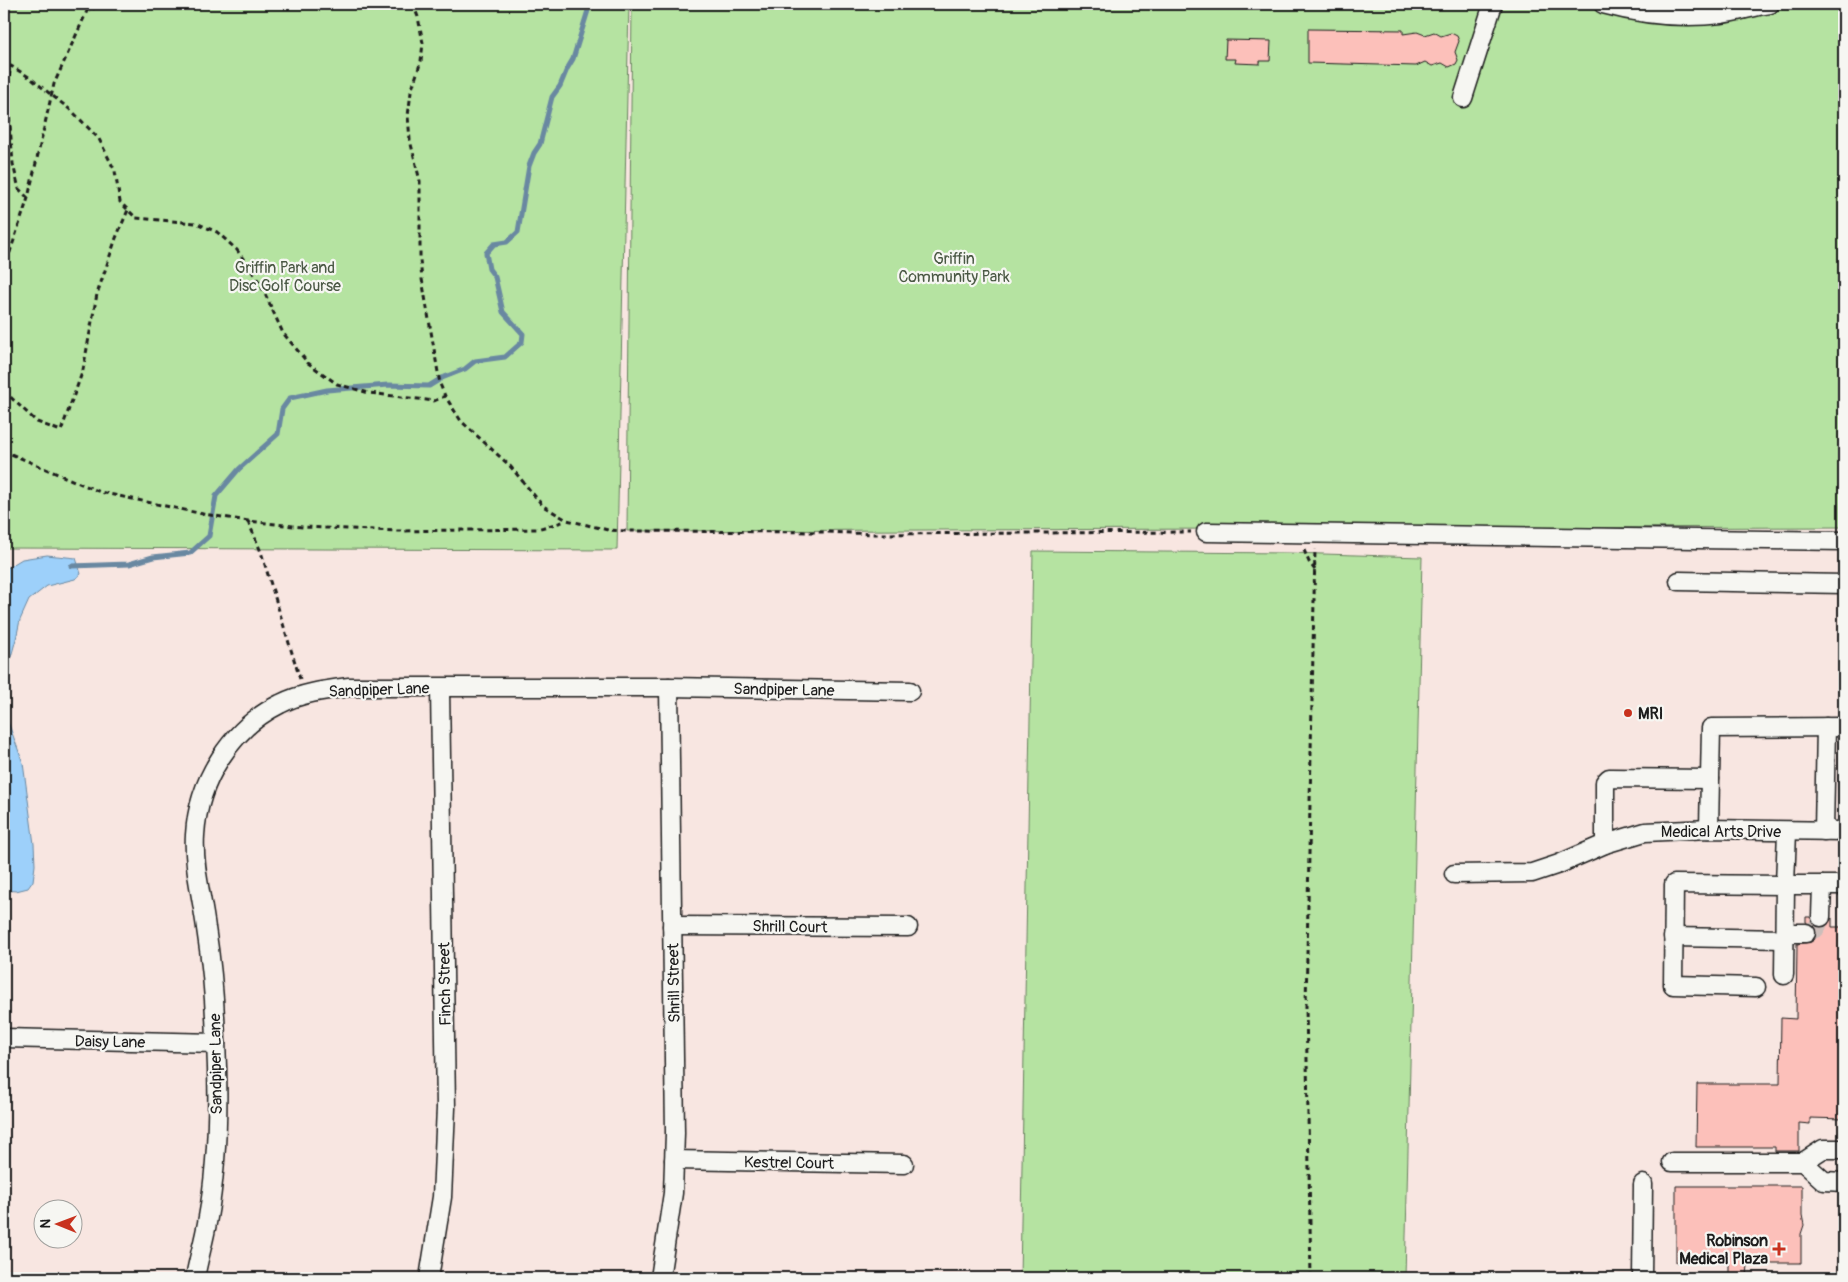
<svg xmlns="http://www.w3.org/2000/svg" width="1848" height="1282" font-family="Pangolin,sans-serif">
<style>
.green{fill:#b5e3a1;stroke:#68805e}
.water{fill:#9dd0fa;stroke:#6988a1}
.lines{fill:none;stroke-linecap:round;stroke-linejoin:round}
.stream{stroke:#6988a1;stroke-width:5}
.building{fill:#fcc0ba;stroke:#1c1c1c}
.minor-tunnel{stroke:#ccbeba;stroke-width:18;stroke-dasharray:18 9;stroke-linecap:butt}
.minor-casing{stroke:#1c1c1c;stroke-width:21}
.path{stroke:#1c1c1c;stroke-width:3;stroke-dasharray:5 4;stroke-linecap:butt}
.minor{stroke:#f6f6f2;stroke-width:18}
.poi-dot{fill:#c8321e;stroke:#f6f6f2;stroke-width:2}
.labels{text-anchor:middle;stroke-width:4.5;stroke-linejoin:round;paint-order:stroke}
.park-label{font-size:16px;fill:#4a5844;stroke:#f6f6f2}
.street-label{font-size:16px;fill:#1c1c1c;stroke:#f6f6f2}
.poi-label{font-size:16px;font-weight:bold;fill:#1c1c1c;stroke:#f6f6f2;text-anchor:start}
</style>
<rect width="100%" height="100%" fill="#f8e6e1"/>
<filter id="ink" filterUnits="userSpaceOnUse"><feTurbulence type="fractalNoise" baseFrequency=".02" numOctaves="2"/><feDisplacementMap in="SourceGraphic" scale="10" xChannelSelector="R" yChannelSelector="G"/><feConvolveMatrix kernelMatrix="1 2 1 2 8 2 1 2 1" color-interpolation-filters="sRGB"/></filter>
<g filter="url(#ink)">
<g class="green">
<path d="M4,4H629L617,550L4,548Z"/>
<path d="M632,4H1844V527L627,531Z"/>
<path d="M1033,551L1290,553L1422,557L1405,1278H1020Z"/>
</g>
<g class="water">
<path d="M47,555L76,558L81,574L75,579L47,586L29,600L20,620L16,639L4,682V570L22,559Z"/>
<path d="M4,686V711L23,763L34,844L35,865L33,881L28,888L16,891L4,890Z"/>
</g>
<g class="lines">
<path class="stream" d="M71,566L129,564L153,557L190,553L209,536L216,496L239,469L278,434L282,409L290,398L327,390L388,385L429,386L442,378L465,369L475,361L505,357L522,342L523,334L503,312L495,277L489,269L486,253L494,244L507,242L518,232L529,166L534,153L540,144L552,97L560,86L567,69L573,59L590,4"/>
</g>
<g class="building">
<path d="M1308,29L1403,30V34L1417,32L1425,35L1434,32L1441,36L1451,33L1457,36L1459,41L1455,52L1458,60L1456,64L1449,67L1442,63L1432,66L1425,62L1416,66L1308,63Z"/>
<path d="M1226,40L1271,41L1270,61H1260V64L1235,63L1236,59H1225Z"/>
<path d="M1806,917H1810L1815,926L1820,928L1826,926L1832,918V927H1844V1119L1810,1118V1124L1799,1123V1151H1775V1147H1696L1697,1084H1780L1781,1018L1796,1019L1797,944L1811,942L1815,939L1817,933L1815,927L1806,922Z"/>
<path d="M1676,1186H1802V1215L1804,1225L1801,1234V1263H1748L1747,1278H1729V1262H1676Z"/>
</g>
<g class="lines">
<path class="minor-tunnel" d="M1806,933L1817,928L1821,917"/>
<defs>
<g id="minor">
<path d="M1603,4C1640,14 1682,19 1721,14C1738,12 1754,6 1770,4"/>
<path d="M1463,98L1493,4"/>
<path d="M1206,532L1844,541"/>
<path d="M1679,581L1844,584"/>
<path d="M1709,829L1711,728L1844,727"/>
<path d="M1787,831L1785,885H1844"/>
<path d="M1824,831L1826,727"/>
<path d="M1605,844V782L1609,778L1710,779"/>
<path d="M1454,874L1532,873L1559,864L1605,844L1645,832L1709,829L1844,831"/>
<path d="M1821,917L1822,885"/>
<path d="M672,926L908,927"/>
<path d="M1784,933H1806"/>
<path d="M1673,937L1785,939"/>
<path d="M1756,987L1673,985L1674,884L1785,885L1784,975"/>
<path d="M4,1038L216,1043"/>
<path d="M674,1160L904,1164"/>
<path d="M1672,1162H1803L1824,1181L1844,1182"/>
<path d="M1803,1162L1823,1149H1844"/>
<path d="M195,1278C198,1260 204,1241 207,1223C218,1164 219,1101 216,1041C215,1004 212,966 206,928C202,897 193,866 195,835C198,781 231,728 280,704C301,693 326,690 349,687H669L910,691"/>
<path d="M429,1278L442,1197L446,1108L440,688"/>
<path d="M660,1278L673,1193L675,1133L669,687"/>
<path d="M1642,1278L1643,1184"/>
</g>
</defs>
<use href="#minor" class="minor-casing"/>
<g class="path">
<path d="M81,4L87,11"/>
<path d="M413,4L418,17L423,43L421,61L411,92L408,116L410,140L420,181V260L422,279L440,384L445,396L461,421L510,466L543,506L567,520L608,530L627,531L826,532L875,534L1191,532"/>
<path d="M28,198L19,189L13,164L7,87L11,66L29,77L73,112L99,139L115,171L120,202L136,218L196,223L217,232L237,250L260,283L283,333L308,363L337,384L369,393L434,401L445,396"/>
<path d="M4,270L28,198L54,84L87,11L103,4H109"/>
<path d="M4,391L37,422L61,431L83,370L97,294L116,238L128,210"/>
<path d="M4,449L11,454L100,492L203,514L248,521L303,527L397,531L537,529L566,521"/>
<path d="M248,521L261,552L300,679"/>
<path d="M1304,550L1309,562L1315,570"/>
<path d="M1311,1278L1306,1006L1315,549"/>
</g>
<use href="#minor" class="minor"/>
</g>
</g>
<g class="poi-dot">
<circle cx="1628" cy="713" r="5"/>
<path d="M1776.5 1241.5h5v5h5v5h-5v5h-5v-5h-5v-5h5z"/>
</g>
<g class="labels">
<g class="park-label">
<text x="954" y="264">Griffin<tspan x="954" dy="18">Community Park</tspan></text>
<text x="285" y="273">Griffin Park and<tspan x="285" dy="18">Disc Golf Course</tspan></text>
</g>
<g class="street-label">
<text transform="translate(379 689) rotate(-2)" y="6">Sandpiper Lane</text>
<text transform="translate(784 689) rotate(1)" y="6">Sandpiper Lane</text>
<text x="1721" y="837">Medical Arts Drive</text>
<text transform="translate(790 926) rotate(1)" y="6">Shrill Court</text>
<text transform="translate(673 983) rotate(-91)" y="6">Shrill Street</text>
<text transform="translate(444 984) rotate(-91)" y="6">Finch Street</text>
<text transform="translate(110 1041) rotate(1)" y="6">Daisy Lane</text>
<text transform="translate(215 1064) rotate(-91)" y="6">Sandpiper Lane</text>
<text transform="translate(789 1162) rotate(1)" y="6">Kestrel Court</text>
</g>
<g class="poi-label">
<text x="1638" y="719">MRI</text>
<text x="1768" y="1246" text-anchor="end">Robinson<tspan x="1768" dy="18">Medical Plaza</tspan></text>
</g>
</g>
<rect width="1848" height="1282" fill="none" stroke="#f6f6f2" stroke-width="20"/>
<rect x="10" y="10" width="1828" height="1262" fill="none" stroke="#1c1c1c" stroke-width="2" filter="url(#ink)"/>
<g transform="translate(58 1224) rotate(271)"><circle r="24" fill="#f6f6f2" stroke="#9f9f9c"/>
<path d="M0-4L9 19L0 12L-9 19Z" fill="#c8321e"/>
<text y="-8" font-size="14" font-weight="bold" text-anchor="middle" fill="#1c1c1c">N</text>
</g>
</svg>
